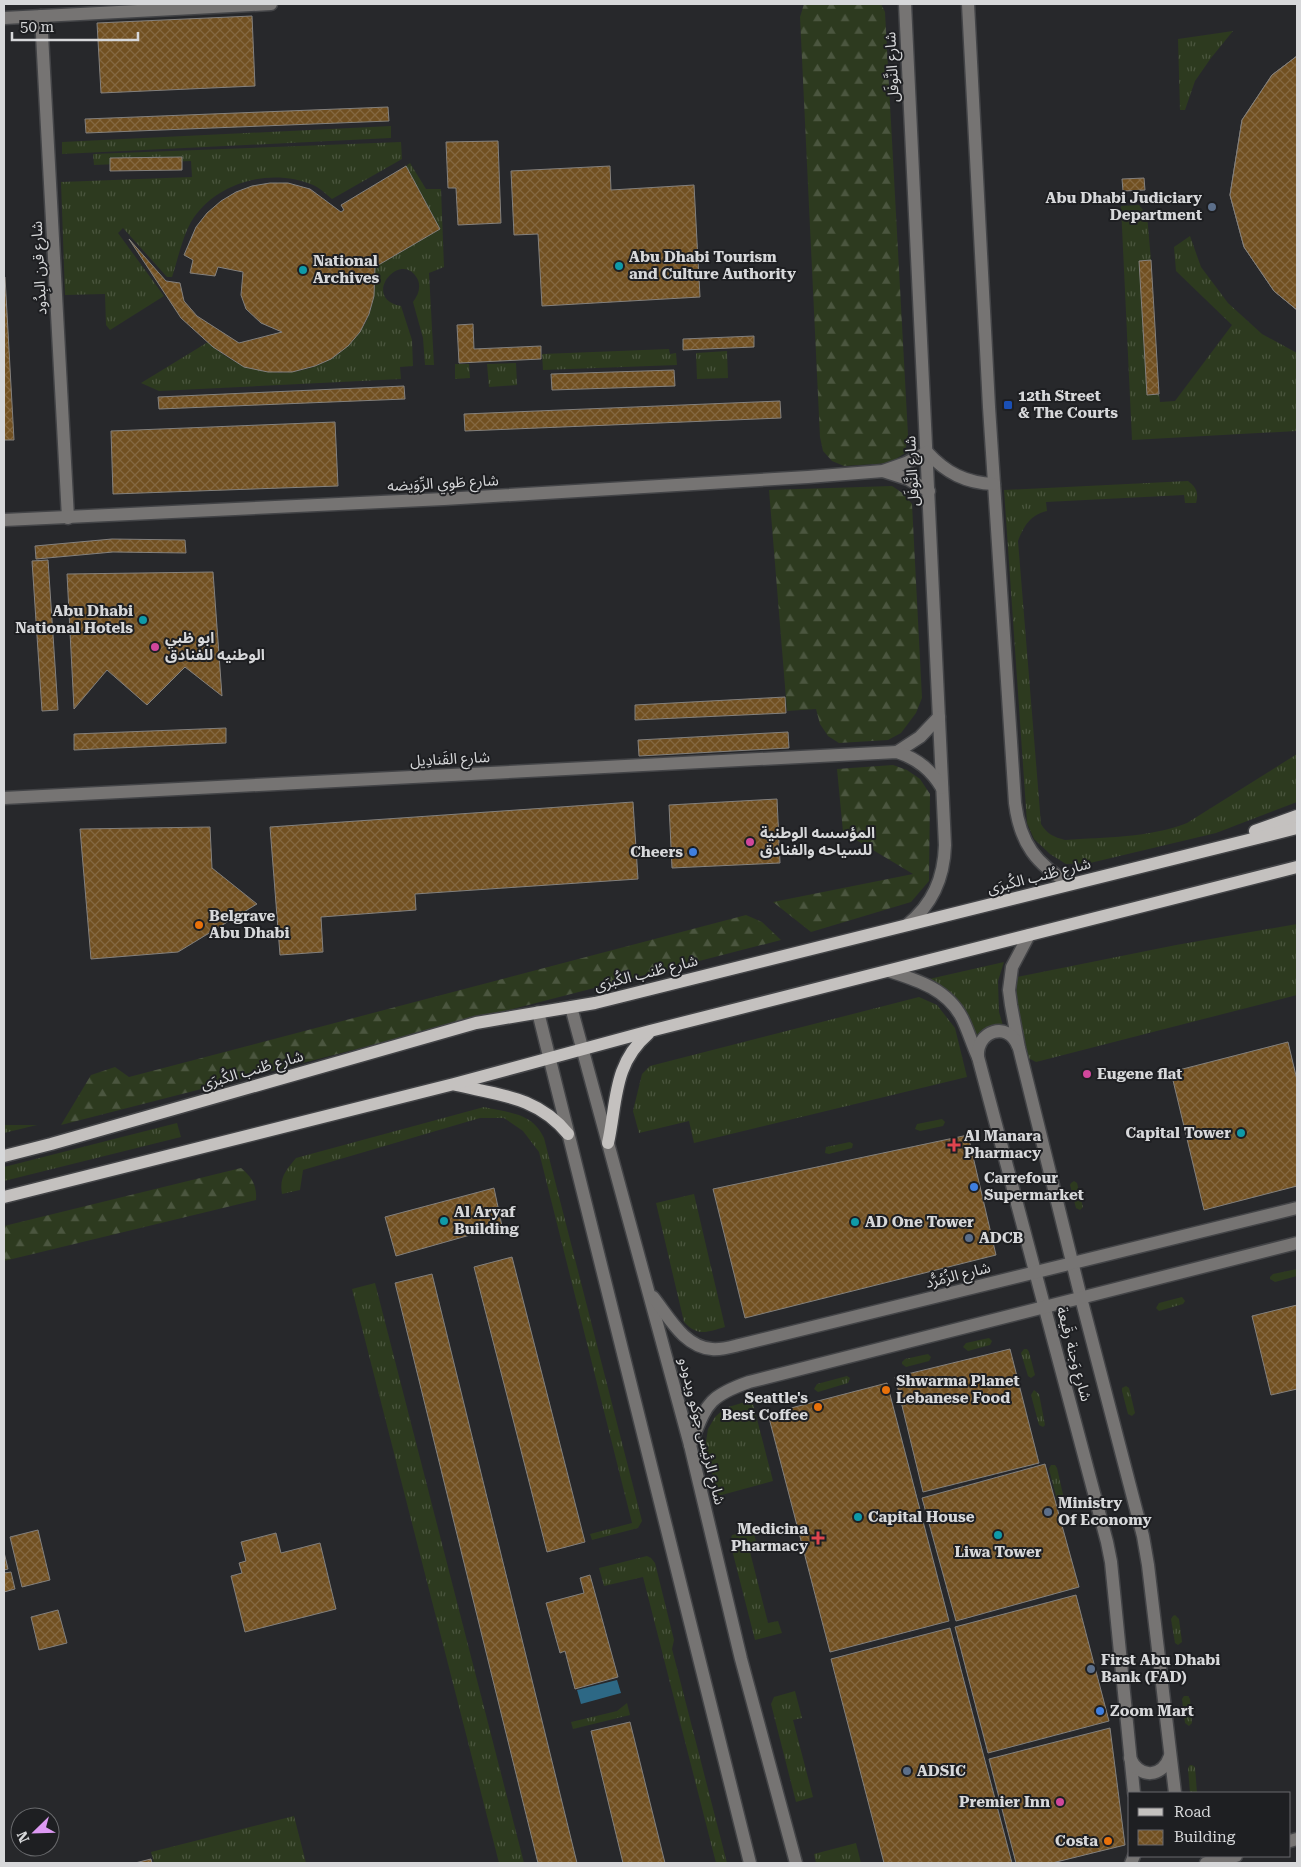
<svg xmlns="http://www.w3.org/2000/svg" width="1301" height="1867" font-family="'Roboto Serif','Noto Sans Arabic',serif">
<style>
.grass{fill:url(#grass-tufts)}
.forest{fill:url(#forest-firs)}
.water{fill:#2d6885}
.building{fill:url(#building-cross-hatch);stroke:#83807d}
.lines{fill:none;stroke-linecap:round;stroke-linejoin:round}
.minor-casing{stroke:#434447;stroke-width:15}
.major-casing{stroke:#434447;stroke-width:15}
.minor{stroke:#767473;stroke-width:12}
.major{stroke:#c4c1bf;stroke-width:12}
.service-dot{fill:#5c6f8a;stroke:#1e1f22;stroke-width:2}
.culture-dot{fill:#0f9aa8;stroke:#1e1f22;stroke-width:2}
.transit-dot{fill:#1a4fb4;stroke:#1e1f22;stroke-width:2}
.hotel-dot{fill:#d1479c;stroke:#1e1f22;stroke-width:2}
.shop-dot{fill:#3f7fe0;stroke:#1e1f22;stroke-width:2}
.food-dot{fill:#e8710a;stroke:#1e1f22;stroke-width:2}
.health-dot{fill:#e0444e;stroke:#1e1f22;stroke-width:2}
.labels{text-anchor:middle;stroke-width:4;stroke-linejoin:round;paint-order:stroke}
.street-label{font-size:15px;fill:#d7d8da;stroke:#1e1f22}
.poi-label{font-size:15px;font-weight:bold;fill:#d7d8da;stroke:#1e1f22;text-anchor:start}
</style>
<defs>
<pattern id="grass-tufts" width="24" height="20" patternUnits="userSpaceOnUse" patternTransform="scale(1.25)"><rect width="24" height="20" fill="#2d3a1f"/><path d="M3 7l-1-3M5 7V3M7 7l1-3M15 17l-1-3M17 17v-4M19 17l1-3" fill="none" stroke="#4b563f"/></pattern>
<pattern id="forest-firs" width="22" height="20" patternUnits="userSpaceOnUse" patternTransform="scale(1.25)"><rect width="22" height="20" fill="#2d3a1f"/><path d="M5 1l3.5 6h-7zM16 11l3.5 6h-7z" fill="#4b563f"/></pattern>
<pattern id="building-cross-hatch" width="8" height="8" patternUnits="userSpaceOnUse" patternTransform="scale(1.25)"><rect width="8" height="8" fill="#715021"/><path d="M0 0l8 8M0 8l8-8" fill="none" stroke="#846841"/></pattern>
</defs>
<rect width="100%" height="100%" fill="#27282b"/>
<g class="grass">
<path d="M1233,31L1211,58L1195,81L1185,110H1180L1178,39Z"/>
<path d="M391,126V138L62,154V142Z"/>
<path d="M401,142L402,159L332,199C326,194 320,188 313,185C271,167 215,182 191,222C182,238 178,259 172,277H167L123,228L118,233L164,296L110,330L106,325L105,294L65,295L61,182L192,177L191,161L94,165L93,154Z"/>
<path d="M410,163L426,189H441L444,267L429,273L434,365H425L423,338L413,302C418,295 421,288 418,280C402,247 359,298 401,306L412,340L413,366L400,367L401,379L159,391L141,383L208,342C251,385 322,383 359,333C373,315 376,290 375,267L440,229L406,166Z"/>
<path d="M1139,205L1147,215L1151,260L1139,262L1147,395L1159,394L1160,402L1175,401L1232,325L1176,271L1174,247L1190,236L1201,267L1228,303L1262,334L1297,353V431L1132,440L1121,206Z"/>
<path d="M669,349L670,354L676,353L677,365L543,370L542,354Z"/>
<path d="M727,351L728,378L697,379L696,353Z"/>
<path d="M516,363L517,385L489,387L487,364Z"/>
<path d="M455,364H469L470,378L455,379Z"/>
<path d="M1188,481C1196,487 1199,492 1196,503H1185L1184,495L1046,502L1047,511C1030,515 1024,526 1018,541L1041,824C1047,834 1054,837 1065,840C1106,837 1148,838 1187,823L1297,754V802L1216,833L1090,863L1066,864L1050,854L1034,839L1027,823L1004,490Z"/>
<path d="M1297,924V995L1036,1062L1028,1058L1015,1013L1017,977L1176,945Z"/>
<path d="M1004,962L998,981L999,1012L1005,1032C992,1029 984,1026 975,1037L971,1024L950,993L929,979Z"/>
<path d="M919,997L937,1005L955,1028L967,1077L694,1143L689,1121L639,1133L633,1111L642,1074L650,1066Z"/>
<path d="M484,1107C509,1113 532,1112 544,1138L642,1521L638,1528L592,1540L590,1534L632,1523L539,1152L523,1131L504,1118H480L303,1170L300,1190L282,1194C279,1178 286,1170 296,1158Z"/>
<path d="M942,1119L945,1122L943,1126L920,1131L915,1129L917,1124Z"/>
<path d="M177,1123L181,1137L4,1181V1167Z"/>
<path d="M4,1125H37L4,1133Z"/>
<path d="M850,1142L853,1144L852,1148L829,1154L825,1153L826,1147Z"/>
<path d="M1074,1181L1077,1183L1083,1207L1080,1210L1076,1208L1070,1185L1071,1183Z"/>
<path d="M694,1194L725,1327C707,1332 698,1337 684,1322L656,1203Z"/>
<path d="M1297,1269V1276L1275,1282L1270,1279V1277L1273,1274Z"/>
<path d="M375,1283L524,1863H499L352,1289Z"/>
<path d="M1182,1297L1185,1301L1183,1304L1159,1311L1156,1308L1159,1303Z"/>
<path d="M989,1338L992,1341L990,1345L968,1351L963,1347L966,1343Z"/>
<path d="M1024,1349H1027L1029,1352L1035,1375L1031,1378L1028,1376L1021,1353Z"/>
<path d="M928,1354L931,1357L929,1361L906,1367L902,1364V1362L905,1359Z"/>
<path d="M847,1376L850,1378L848,1383L818,1392L814,1389L817,1384Z"/>
<path d="M1126,1386L1129,1388L1135,1413L1132,1416L1128,1414L1122,1391V1388Z"/>
<path d="M1034,1390L1039,1394L1045,1425L1043,1427L1039,1425L1031,1395Z"/>
<path d="M752,1400L773,1481L718,1496L705,1448L708,1429L715,1417L725,1408Z"/>
<path d="M1051,1465H1055L1057,1468L1064,1499L1062,1502L1057,1500L1049,1469Z"/>
<path d="M753,1530L758,1549L750,1552L768,1623L778,1621L782,1633L755,1640L730,1542L732,1535Z"/>
<path d="M647,1556L651,1558L655,1563L674,1640L672,1649L727,1863H716L643,1577L604,1586L599,1568Z"/>
<path d="M1175,1615L1179,1619L1182,1642L1178,1645L1175,1643L1171,1619L1173,1616Z"/>
<path d="M795,1691L802,1718L793,1720L813,1797L796,1802L771,1704L774,1697Z"/>
<path d="M1184,1696H1188L1190,1699L1192,1723L1189,1726L1185,1723L1182,1699Z"/>
<path d="M627,1703L630,1715L573,1729L571,1722L617,1711Z"/>
<path d="M1190,1765H1192L1195,1767L1197,1793H1190L1188,1768Z"/>
<path d="M294,1816L306,1863H154L151,1852Z"/>
<path d="M856,1843L861,1863H816L814,1854Z"/>
</g>
<g class="forest">
<path d="M804,4H881L885,12L908,435L905,453L890,463L844,466L832,461L823,451L820,437L800,17Z"/>
<path d="M892,486L904,494L912,504L922,698L916,713L901,733L888,740L839,743L828,736L820,724L816,709L787,711L769,490Z"/>
<path d="M893,765L907,770L920,779L930,794L929,881L911,902L811,932L773,902L913,874L843,832L837,769Z"/>
<path d="M746,915L762,922L781,940L61,1125L91,1075L115,1067L129,1077Z"/>
<path d="M241,1168C252,1177 257,1186 256,1200L4,1261V1226Z"/>
</g>
<path class="water" d="M617,1680L621,1693L581,1704L577,1690Z"/>
<g class="building">
<path d="M252,16L255,86L101,93L97,23Z"/>
<path d="M1297,56V97L1288,105L1275,124L1268,143L1267,162L1297,161V202L1270,205L1282,237L1297,256V310L1274,291L1244,247L1230,195L1242,120L1272,75Z"/>
<path d="M1297,56V310L1274,291L1244,247L1230,195L1242,120L1272,75Z"/>
<path d="M388,107L389,121L86,133L85,119Z"/>
<path d="M498,141L501,223L458,225L456,188H448L446,142Z"/>
<path d="M182,157V170L110,171V158Z"/>
<path d="M406,166L440,229L375,267L374,296L369,314L360,332L348,346L331,359L315,366L292,372H268L244,367L213,347L181,318L129,239L166,281L180,283L184,301L197,316L239,343L282,332L261,323L246,309L241,295L243,272L218,267L215,276L190,273L193,260L184,255L196,227L207,213L221,201L236,192L252,186L270,183H288L310,189L341,212L344,210L341,205Z"/>
<path d="M610,166L611,190L694,185L700,297L542,306L538,234L514,235L511,171Z"/>
<path d="M1144,178L1145,190L1123,191L1122,179Z"/>
<path d="M1151,260L1159,394L1147,395L1139,261Z"/>
<path d="M4,277H5L14,440H4Z"/>
<path d="M473,324L474,349L541,346V359L459,363L457,325Z"/>
<path d="M754,336V347L683,350V339Z"/>
<path d="M674,370L675,386L552,390L551,374Z"/>
<path d="M404,386L405,399L159,409L158,397Z"/>
<path d="M780,401L781,418L465,431L464,414Z"/>
<path d="M335,422L338,486L113,494L111,431Z"/>
<path d="M112,539L185,540L186,553L113,552L36,559L35,546Z"/>
<path d="M48,560L58,710L42,711L32,561Z"/>
<path d="M213,572L222,696L185,667L147,705L107,670L74,709L67,574Z"/>
<path d="M785,697L786,713L635,720V705Z"/>
<path d="M226,728V743L74,750V734Z"/>
<path d="M788,732L789,748L639,756L638,740Z"/>
<path d="M777,799L780,863L672,868L669,805Z"/>
<path d="M633,802L638,879L415,894L416,910L321,917L323,952L280,955L270,827Z"/>
<path d="M210,827L212,868L257,904L178,952L91,959L80,829Z"/>
<path d="M1288,1042L1297,1080V1186L1204,1210L1171,1072Z"/>
<path d="M968,1135L996,1255L745,1318L713,1189Z"/>
<path d="M494,1188L502,1226L396,1256L385,1217Z"/>
<path d="M512,1257L585,1542L547,1552L474,1267Z"/>
<path d="M432,1274L577,1863H538L395,1283Z"/>
<path d="M1297,1305V1389L1271,1395L1252,1316Z"/>
<path d="M1010,1349L1039,1463L923,1492L895,1377Z"/>
<path d="M887,1383L949,1621L830,1652L768,1414Z"/>
<path d="M1045,1464L1079,1587L956,1621L922,1498Z"/>
<path d="M38,1530L50,1580L22,1587L10,1537Z"/>
<path d="M276,1533L281,1553L320,1543L336,1609L245,1632L231,1576L242,1573L239,1563L246,1561L241,1542Z"/>
<path d="M4,1552L8,1569L4,1570Z"/>
<path d="M11,1572L15,1589L4,1592V1573Z"/>
<path d="M590,1575L618,1677L575,1689L565,1651L560,1653L546,1603L584,1593L580,1578Z"/>
<path d="M1076,1595L1109,1721L988,1753L955,1627Z"/>
<path d="M58,1610L67,1643L39,1650L31,1617Z"/>
<path d="M950,1628L1012,1863H884L831,1659Z"/>
<path d="M630,1722L665,1863H623L591,1731Z"/>
<path d="M1110,1728L1125,1845L1052,1863H1016L989,1759Z"/>
<path d="M151,1859L152,1863H135Z"/>
</g>
<g class="lines">
<defs>
<g id="minor">
<path d="M905,4L945,845C944,878 933,904 907,925"/>
<path d="M968,4L989,407L1015,803C1020,843 1036,865 1071,884"/>
<path d="M41,16L68,518"/>
<path d="M4,18L271,4"/>
<path d="M883,471L908,479L929,491"/>
<path d="M4,520L444,499L808,477L883,471L906,463L927,452C946,473 966,483 994,484"/>
<path d="M897,752L920,737L939,717"/>
<path d="M4,798L897,752C918,759 931,770 942,788"/>
<path d="M1029,935L1012,967L1009,990L1011,1005L1019,1048L1081,1298L1143,1536L1148,1565L1175,1793"/>
<path d="M889,971C917,980 947,989 962,1018C968,1030 972,1044 978,1057L1107,1542L1111,1562L1134,1793"/>
<path d="M571,1007L690,1445L741,1659L796,1863"/>
<path d="M538,1012L750,1863"/>
<path d="M978,1057C976,1031 1008,1020 1018,1046"/>
<path d="M653,1297C669,1317 684,1347 712,1349C721,1350 731,1347 739,1345L1297,1208"/>
<path d="M690,1445C707,1405 706,1397 749,1382L1297,1243"/>
<path d="M1130,1758C1140,1779 1162,1778 1170,1756"/>
<path d="M1290,1841L1297,1839"/>
<path d="M1131,1863L1134,1856"/>
<path d="M1206,1863L1236,1856"/>
</g>
<g id="major">
<path d="M1255,831L1297,816"/>
<path d="M456,1085C500,1095 538,1097 568,1134"/>
<path d="M608,1143C617,1102 613,1064 648,1034"/>
<path d="M4,1156L51,1144L476,1023L595,1003L1297,828"/>
<path d="M4,1197L454,1084L650,1031L1297,867"/>
</g>
</defs>
<use href="#minor" class="minor-casing"/>
<use href="#major" class="major-casing"/>
<use href="#minor" class="minor"/>
<use href="#major" class="major"/>
</g>
<g class="service-dot">
<circle cx="1212" cy="207" r="5"/>
<circle cx="969" cy="1238" r="5"/>
<circle cx="1048" cy="1512" r="5"/>
<circle cx="1091" cy="1669" r="5"/>
<circle cx="907" cy="1771" r="5"/>
</g>
<g class="culture-dot">
<circle cx="619" cy="266" r="5"/>
<circle cx="303" cy="270" r="5"/>
<circle cx="143" cy="620" r="5"/>
<circle cx="1241" cy="1133" r="5"/>
<circle cx="444" cy="1221" r="5"/>
<circle cx="855" cy="1222" r="5"/>
<circle cx="858" cy="1517" r="5"/>
<circle cx="998" cy="1535" r="5"/>
</g>
<rect class="transit-dot" x="1003" y="400" width="10" height="10" rx="2.5"/>
<g class="hotel-dot">
<circle cx="155" cy="647" r="5"/>
<circle cx="750" cy="842" r="5"/>
<circle cx="1087" cy="1074" r="5"/>
<circle cx="1060" cy="1802" r="5"/>
</g>
<g class="shop-dot">
<circle cx="693" cy="852" r="5"/>
<circle cx="974" cy="1187" r="5"/>
<circle cx="1100" cy="1711" r="5"/>
</g>
<g class="food-dot">
<circle cx="199" cy="925" r="5"/>
<circle cx="886" cy="1390" r="5"/>
<circle cx="818" cy="1407" r="5"/>
<circle cx="1108" cy="1841" r="5"/>
</g>
<g class="health-dot">
<path d="M951.5 1137.5h5v5h5v5h-5v5h-5v-5h-5v-5h5z"/>
<path d="M815.5 1530.5h5v5h5v5h-5v5h-5v-5h-5v-5h5z"/>
</g>
<g class="labels">
<g class="street-label">
<text transform="translate(892 67) rotate(-93)" y="5">شارع النَّوفَل</text>
<text transform="translate(39 268) rotate(-93)" y="5">شارع قرن البِدُود</text>
<text transform="translate(912 471) rotate(-93)" y="5">شارع النَّوفَل</text>
<text transform="translate(443 483) rotate(-3)" y="5">شارع طَوِي الرِّوَيضه</text>
<text transform="translate(450 759) rotate(-3)" y="5">شارع القَنادِيل</text>
<text transform="translate(1039 876) rotate(-14)" y="5">شارع طُنب الكُبرَى</text>
<text transform="translate(646 973) rotate(-14)" y="5">شارع طُنب الكُبرَى</text>
<text transform="translate(252 1070) rotate(-16)" y="5">شارع طُنب الكُبرَى</text>
<text transform="translate(958 1275) rotate(-14)" y="5">شارع الزُمُرُّد</text>
<text transform="translate(1074 1354) rotate(75)" y="5">شارع وَجنة رقَيعة</text>
<text transform="translate(702 1431) rotate(76)" y="5">شارع الرئيس جوكو ويدودو</text>
</g>
<g class="poi-label">
<text x="1202" y="203" text-anchor="end">Abu Dhabi Judiciary<tspan x="1202" dy="17">Department</tspan></text>
<text x="629" y="262">Abu Dhabi Tourism<tspan x="629" dy="17">and Culture Authority</tspan></text>
<text x="313" y="266">National<tspan x="313" dy="17">Archives</tspan></text>
<text x="1018" y="401">12th Street<tspan x="1018" dy="17">&amp; The Courts</tspan></text>
<text x="133" y="616" text-anchor="end">Abu Dhabi<tspan x="133" dy="17">National Hotels</tspan></text>
<text x="165" y="643">ابو ظبي<tspan x="165" dy="17">الوطنيه للفنادق</tspan></text>
<text x="760" y="838">المؤسسه الوطنية<tspan x="760" dy="17">للسياحه والفنادق</tspan></text>
<text x="683" y="857" text-anchor="end">Cheers</text>
<text x="209" y="921">Belgrave<tspan x="209" dy="17">Abu Dhabi</tspan></text>
<text x="1097" y="1079">Eugene flat</text>
<text x="1231" y="1138" text-anchor="end">Capital Tower</text>
<text x="964" y="1141">Al Manara<tspan x="964" dy="17">Pharmacy</tspan></text>
<text x="984" y="1183">Carrefour<tspan x="984" dy="17">Supermarket</tspan></text>
<text x="454" y="1217">Al Aryaf<tspan x="454" dy="17">Building</tspan></text>
<text x="865" y="1227">AD One Tower</text>
<text x="979" y="1243">ADCB</text>
<text x="896" y="1386">Shwarma Planet<tspan x="896" dy="17">Lebanese Food</tspan></text>
<text x="808" y="1403" text-anchor="end">Seattle's<tspan x="808" dy="17">Best Coffee</tspan></text>
<text x="1058" y="1508">Ministry<tspan x="1058" dy="17">Of Economy</tspan></text>
<text x="868" y="1522">Capital House</text>
<text x="808" y="1534" text-anchor="end">Medicina<tspan x="808" dy="17">Pharmacy</tspan></text>
<text x="998" y="1557" text-anchor="middle">Liwa Tower</text>
<text x="1101" y="1665">First Abu Dhabi<tspan x="1101" dy="17">Bank (FAD)</tspan></text>
<text x="1110" y="1716">Zoom Mart</text>
<text x="917" y="1776">ADSIC</text>
<text x="1050" y="1807" text-anchor="end">Premier Inn</text>
<text x="1098" y="1846" text-anchor="end">Costa</text>
</g>
</g>
<rect width="1301" height="1867" fill="none" stroke="#d7d8da" stroke-width="10"/>
<rect x="1128" y="1792" width="162" height="65" fill="#1e1f22" stroke="#68696c"/>
<rect x="1138" y="1808" width="25" height="8" fill="#c4c1bf" stroke="#68696c"/>
<text x="1174" y="1817" font-size="15" fill="#d7d8da">Road</text>
<rect x="1138" y="1830" width="25" height="15" fill="url(#building-cross-hatch)" stroke="#68696c"/>
<text x="1174" y="1842" font-size="15" fill="#d7d8da">Building</text>
<g transform="translate(35 1832) rotate(247)"><circle r="24" fill="#1e1f22" stroke="#68696c"/>
<path d="M0-4L9 19L0 12L-9 19Z" fill="#dd99f3"/>
<text y="-8" font-size="14" font-weight="bold" text-anchor="middle" fill="#d7d8da">N</text>
</g>
<path d="M12 32v8h126v-8" fill="none" stroke="#d7d8da" stroke-width="2.5"/>
<text x="20" y="32" font-size="15" fill="#d7d8da" stroke="#1e1f22" stroke-width="4" paint-order="stroke">50 m</text>
</svg>
